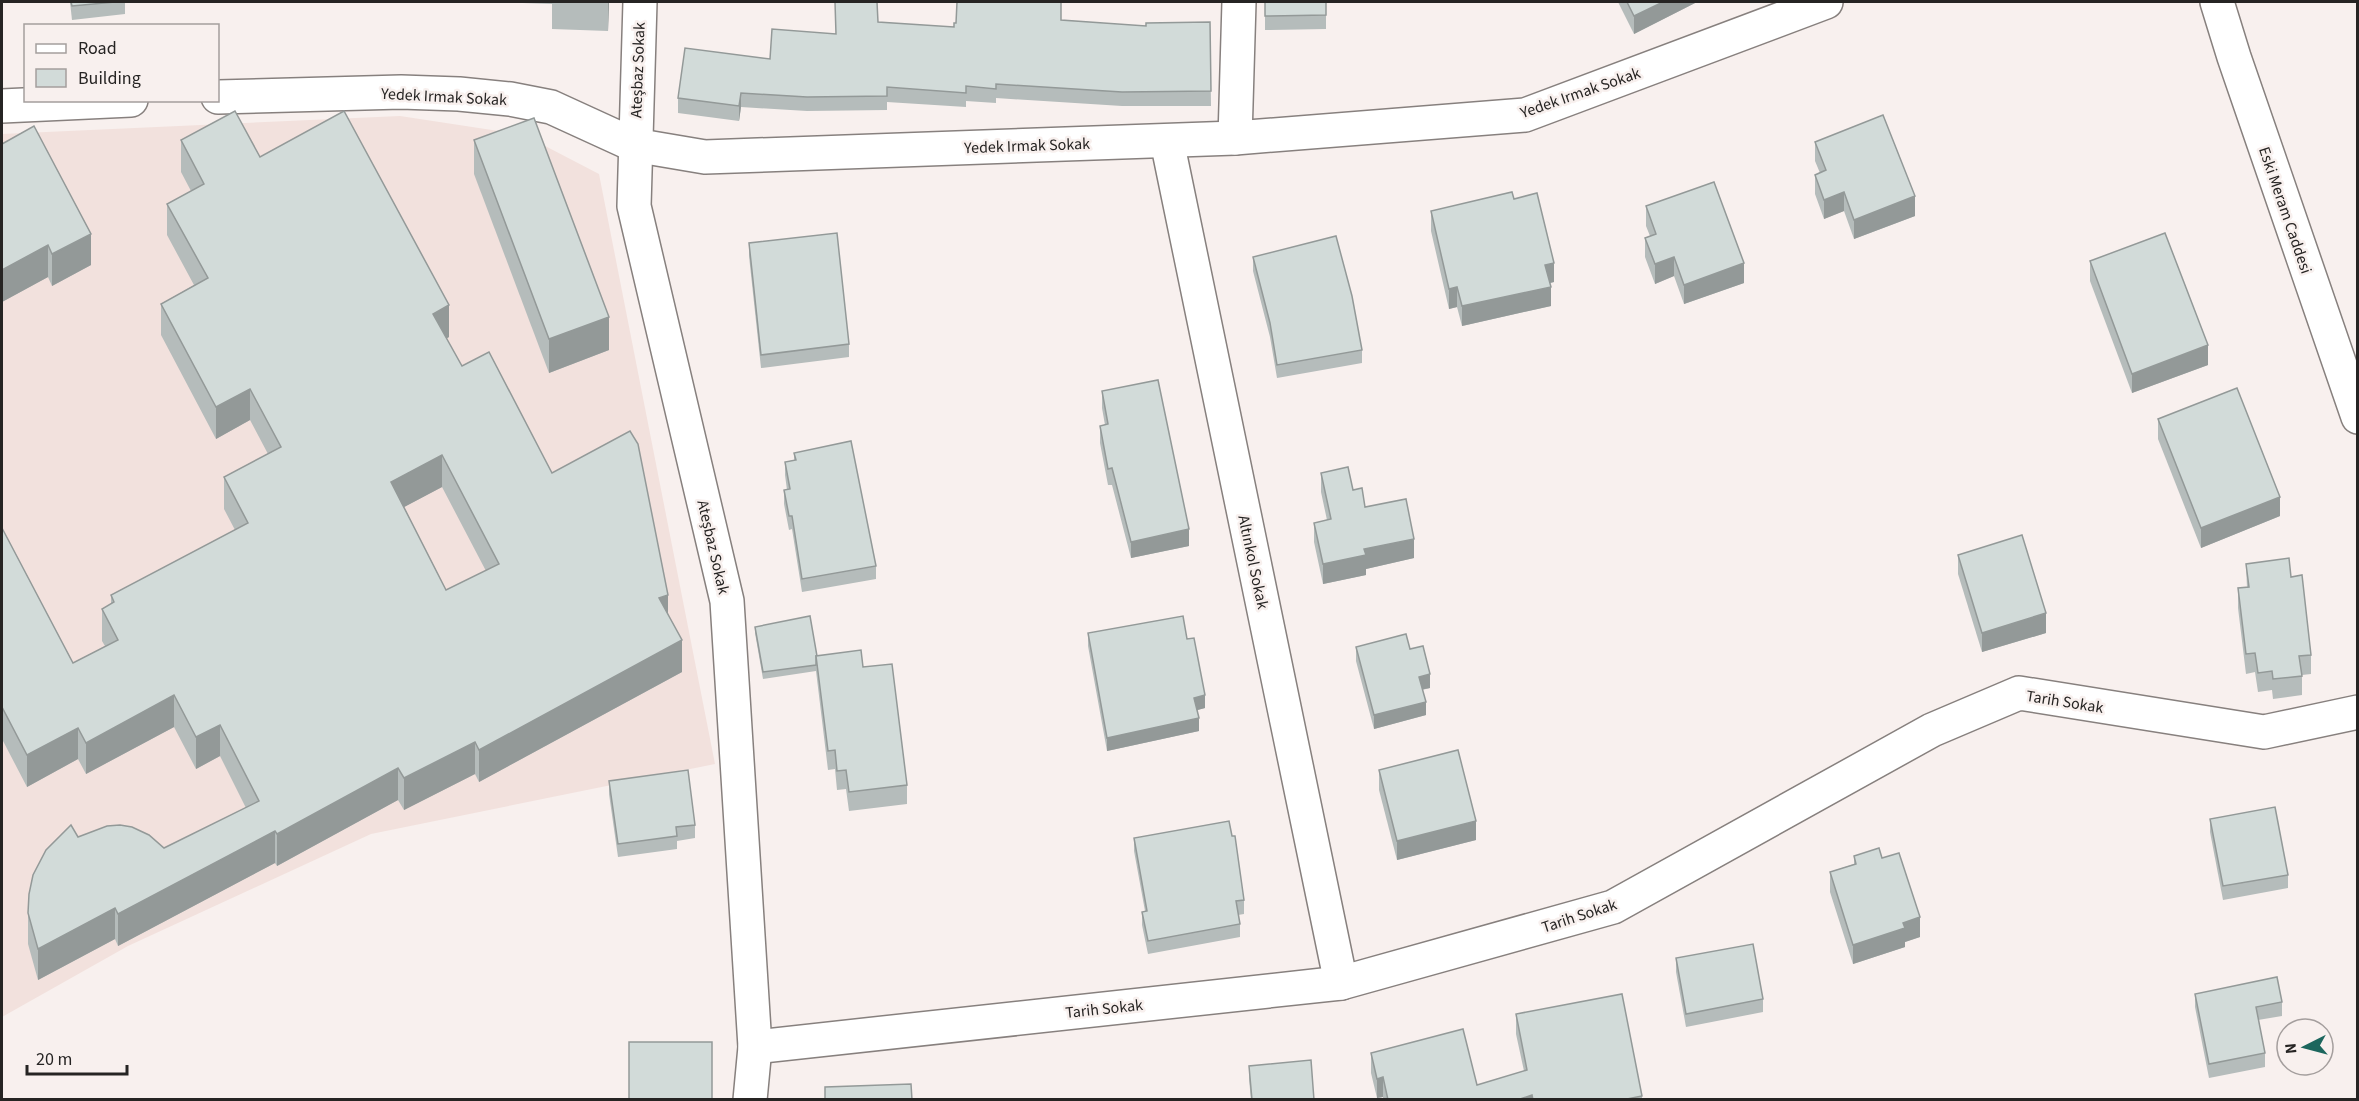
<svg xmlns="http://www.w3.org/2000/svg" width="2359" height="1101" font-family="'Source Sans 3',sans-serif">
<style>
.built{fill:#f2e1dd}
.lines{fill:none;stroke-linecap:round;stroke-linejoin:round}
.minor-casing{stroke:#87807e;stroke-width:36}
.minor{stroke:#fff;stroke-width:33}
.wall{fill:#b5bcbb;fill-rule:evenodd}
.shaded-wall{fill:#939998}
.building{fill:#d2dbd9;stroke:#939998;stroke-width:1.5;fill-rule:evenodd}
.labels{text-anchor:middle;stroke-width:5;stroke-linejoin:round;paint-order:stroke}
.street-label{font-size:16px;fill:#262423;stroke:#f8f0ee}
</style>
<rect width="100%" height="100%" fill="#f8f0ee"/>
<path class="built" d="M400,116L524,135L599,174L715,764L371,834L128,946L2,1017V134Z"/>
<g class="lines">
<defs>
<g id="minor">
<path d="M640,2L634,206L727,601L755,1047L750,1100"/>
<path d="M2217,2L2234,57L2358,417"/>
<path d="M218,97L401,92L459,94L510,99L551,107L634,145L705,157L1235,138L1525,115L1826,2"/>
<path d="M2,106L131,100"/>
<path d="M1235,138L1239,2"/>
<path d="M1167,141L1341,983"/>
<path d="M755,1047L1341,983L1613,907L1932,730L2019,693L2264,732L2358,712"/>
</g>
</defs>
<use href="#minor" class="minor-casing"/>
<use href="#minor" class="minor"/>
</g>
<g class="wall">
<path d="M70,2H125V14L72,20Z"/>
<path d="M490,2H609L608,31L552,29V4Z"/>
<path d="M1265,2H1326V29L1265,30Z"/>
<path d="M1618,2H1697L1634,34Z"/>
<path d="M1061,20L1146,26L1210,22L1211,106H1122L996,98V103L966,101V107L887,102V110L807,111L741,107L739,121L678,113V98L770,59L878,22L954,27Z"/>
<path d="M181,140L260,157L449,337L446,339L462,366L552,473L668,613L682,672L479,782L475,774L404,810L398,800L277,866L275,863L118,946L115,939L38,980L28,944V913L78,837L164,848L246,808L220,756L196,769L174,727L86,774L78,759L27,787L2,739V528L73,663L105,646L102,641V609L111,604V595L235,530L224,509V477L268,454L250,420L216,439L161,335V304L194,285L167,235V204L191,191L181,172ZM442,487L486,571L446,590L404,507Z"/>
<path d="M474,140L609,350L549,373L474,174Z"/>
<path d="M1815,142L1915,216L1854,239L1844,211L1824,219L1815,194V175L1820,173L1815,161Z"/>
<path d="M2,144L91,265L52,286L48,277L2,302Z"/>
<path d="M1514,199L1554,282L1550,283L1551,306L1462,326L1457,307L1449,309L1431,231V211Z"/>
<path d="M1646,206L1744,283L1684,304L1674,276L1655,284L1645,257V238L1650,236L1646,226Z"/>
<path d="M749,243L849,344V357L761,368L749,256Z"/>
<path d="M1253,257L1362,350V363L1277,378L1270,337L1253,271Z"/>
<path d="M2090,261L2208,365L2132,393L2090,281Z"/>
<path d="M1102,391L1189,546L1131,558L1112,485H1108L1100,443V426L1105,425L1102,408Z"/>
<path d="M2158,419L2280,516L2201,548L2158,439Z"/>
<path d="M794,453L876,566V579L802,592L792,529L789,530L784,504V490H787L785,475V462L794,460Z"/>
<path d="M1321,473L1353,490L1365,507L1414,558L1366,569V575L1323,584L1314,542V523L1327,520L1321,492Z"/>
<path d="M1958,555L2046,633L1982,652L1958,574Z"/>
<path d="M2246,564L2291,577L2311,655V674L2302,675V695L2273,699L2272,690L2258,692L2255,672L2246,674L2238,608V588H2247Z"/>
<path d="M755,627L817,656L863,667L907,785V804L849,811L846,789L837,790L835,769L828,770L816,671L763,679L755,633Z"/>
<path d="M1088,633L1187,639L1205,708L1197,710L1199,731L1107,751L1088,646Z"/>
<path d="M1356,647L1430,688L1422,690L1426,715L1374,729L1356,661Z"/>
<path d="M1379,770L1476,840L1397,860L1379,790Z"/>
<path d="M609,781L695,825V838L677,841V849L618,857L609,794Z"/>
<path d="M2210,819L2288,875V888L2223,900L2210,832Z"/>
<path d="M1134,838L1244,900V914L1238,915L1240,924V937L1148,954L1142,925V912L1145,911L1134,851Z"/>
<path d="M1854,856L1882,858L1920,937L1905,942V947L1853,964L1830,892V872L1854,864Z"/>
<path d="M1676,958L1763,999V1012L1686,1027L1676,972Z"/>
<path d="M2195,994L2282,1002V1016L2258,1020L2265,1053V1067L2209,1078L2195,1007Z"/>
<path d="M1516,1014L1642,1096V1100H1383V1097L1377,1098L1371,1073V1053L1477,1085L1524,1071L1516,1034Z"/>
<path d="M1249,1066L1314,1100H1251L1249,1079Z"/>
</g>
<g class="shaded-wall">
<path d="M608,2H609L608,31Z"/>
<path d="M1663,2H1697L1634,34V16Z"/>
<path d="M741,93V107L739,121V106Z"/>
<path d="M1844,192V211L1824,219V200Z"/>
<path d="M1915,196V216L1854,239V220Z"/>
<path d="M91,234V265L52,286V254Z"/>
<path d="M48,245V277L2,302V270Z"/>
<path d="M1674,257V276L1655,284V264Z"/>
<path d="M1554,263V282L1545,284V265Z"/>
<path d="M1744,263V283L1684,304V285Z"/>
<path d="M1457,287V307L1449,309V289Z"/>
<path d="M1551,287V306L1462,326V306Z"/>
<path d="M449,305V337L433,346V314Z"/>
<path d="M609,317V350L549,373V339Z"/>
<path d="M2208,345V365L2132,393V374Z"/>
<path d="M250,389V420L216,439V407Z"/>
<path d="M442,455V487L391,514V482Z"/>
<path d="M2280,497V516L2201,548V528Z"/>
<path d="M1189,529V546L1131,558V542Z"/>
<path d="M1414,539V558L1366,569V575L1323,584V564L1364,549Z"/>
<path d="M668,595V627L659,598Z"/>
<path d="M2046,613V633L1982,652V633Z"/>
<path d="M682,640V672L479,782V750Z"/>
<path d="M1430,674V688L1419,690V677Z"/>
<path d="M174,695V727L86,774V743Z"/>
<path d="M1205,695V708L1194,711V698Z"/>
<path d="M1426,702V715L1374,729V715Z"/>
<path d="M1199,718V731L1107,751V738Z"/>
<path d="M220,725V756L196,769V737Z"/>
<path d="M78,728V759L27,787V755Z"/>
<path d="M475,742V774L404,810V778Z"/>
<path d="M398,768V800L277,866V834Z"/>
<path d="M1476,821V840L1397,860V841Z"/>
<path d="M275,831V863L118,946V914Z"/>
<path d="M115,908V939L38,980V949Z"/>
<path d="M1920,917V937L1905,942V947L1853,964V945L1903,923Z"/>
<path d="M1383,1077V1097L1377,1098V1079Z"/>
<path d="M1532,1095V1100H1517Z"/>
</g>
<g class="building">
<path d="M71,2H115L72,6Z"/>
<path d="M835,2H877L878,22L954,27V23H956L957,2H1061V20L1146,26V23L1210,22L1211,91L1122,92L996,84V89L966,86V93L887,87V96L807,97L741,93L739,106L678,98L685,48L770,59L772,29L836,34Z"/>
<path d="M1265,2H1326V15L1265,16Z"/>
<path d="M1627,2H1663L1634,16Z"/>
<path d="M235,111L260,157L344,111L449,305L433,314L462,366L489,352L552,473L630,431L638,444L668,595L659,598L682,640L479,750L475,742L404,778L398,768L277,834L275,831L118,914L115,908L38,949L28,913L29,894L33,875L46,850L71,825L78,837L107,826L120,825L132,827L149,835L164,848L259,801L220,725L196,737L174,695L86,743L78,728L27,755L2,707V528L73,663L118,640L102,609L114,602L111,595L248,523L224,477L281,447L250,389L216,407L161,304L208,278L167,204L204,184L181,140ZM442,455L499,564L446,590L391,482Z"/>
<path d="M1883,115L1915,196L1854,220L1844,192L1824,200L1815,175L1826,170L1815,142Z"/>
<path d="M534,118L609,317L549,339L474,140Z"/>
<path d="M34,126L91,234L52,254L48,245L2,270V144Z"/>
<path d="M1714,182L1744,263L1684,285L1674,257L1655,264L1645,238L1656,234L1646,206Z"/>
<path d="M1512,192L1514,199L1537,193L1554,263L1545,265L1551,287L1462,306L1457,287L1449,289L1431,211Z"/>
<path d="M837,233L849,344L761,355L749,243Z"/>
<path d="M2165,233L2208,345L2132,374L2090,261Z"/>
<path d="M1336,236L1352,296L1362,350L1277,365L1270,323L1253,257Z"/>
<path d="M1158,380L1189,529L1131,542L1112,468L1108,469L1100,426L1108,424L1102,391Z"/>
<path d="M2237,388L2280,497L2201,528L2158,419Z"/>
<path d="M851,441L876,566L802,579L792,516H789L784,490L790,489L785,462L796,460L794,453Z"/>
<path d="M1348,467L1353,490L1362,488L1365,507L1406,499L1414,539L1364,549L1366,555L1323,564L1314,523L1331,519L1321,473Z"/>
<path d="M2022,535L2046,613L1982,633L1958,555Z"/>
<path d="M2289,558L2291,577L2302,575L2311,655L2299,656L2302,676L2273,679L2272,671L2258,673L2255,653L2246,654L2238,588L2249,587L2246,564Z"/>
<path d="M810,616L817,656H816V665L763,672L755,627Z"/>
<path d="M1183,616L1187,639L1194,638L1205,695L1194,698L1199,718L1107,738L1088,633Z"/>
<path d="M1406,634L1410,649L1423,646L1430,674L1419,677L1426,702L1374,715L1356,647Z"/>
<path d="M861,650L863,667L892,664L907,785L849,792L846,770L837,771L835,750L828,751L816,656Z"/>
<path d="M1458,750L1476,821L1397,841L1379,770Z"/>
<path d="M688,770L695,825L676,827L677,836L618,844L609,781Z"/>
<path d="M2275,807L2288,875L2223,886L2210,819Z"/>
<path d="M1229,821L1232,836H1235L1244,900L1236,901L1240,924L1148,941L1142,912L1147,911L1134,838Z"/>
<path d="M1879,848L1882,858L1899,853L1920,917L1903,923L1905,928L1853,945L1830,872L1856,864L1854,856Z"/>
<path d="M1753,944L1763,999L1686,1014L1676,958Z"/>
<path d="M2277,977L2282,1002L2256,1007L2265,1053L2209,1064L2195,994Z"/>
<path d="M1622,994L1642,1096L1622,1100H1533L1532,1095L1517,1100H1388L1383,1077L1377,1079L1371,1053L1463,1029L1477,1085L1527,1070L1516,1014Z"/>
<rect x="629" y="1042" width="83" height="58"/>
<path d="M1311,1060L1314,1100H1252L1249,1066Z"/>
<path d="M911,1084L912,1100H825V1087Z"/>
</g>
<g class="labels">
<g class="street-label">
<text transform="translate(637 70) rotate(-88)" y="6">Ateşbaz Sokak</text>
<text transform="translate(1580 92) rotate(-19)" y="6">Yedek Irmak Sokak</text>
<text transform="translate(444 96) rotate(3)" y="6">Yedek Irmak Sokak</text>
<text transform="translate(1027 145) rotate(-2)" y="6">Yedek Irmak Sokak</text>
<text transform="translate(2286 210) rotate(71)" y="6">Eski Meram Caddesi</text>
<text transform="translate(714 547) rotate(77)" y="6">Ateşbaz Sokak</text>
<text transform="translate(1254 562) rotate(78)" y="6">Altınkol Sokak</text>
<text transform="translate(2065 701) rotate(9)" y="6">Tarih Sokak</text>
<text transform="translate(1579 915) rotate(-18)" y="6">Tarih Sokak</text>
<text transform="translate(1104 1008) rotate(-6)" y="6">Tarih Sokak</text>
</g>
</g>
<rect width="2359" height="1101" fill="none" stroke="#262423" stroke-width="6"/>
<rect x="24" y="24" width="195" height="78" fill="#f8f0ee" stroke="#a49e9d" stroke-width="1.5"/>
<rect x="36" y="44" width="30" height="9" fill="#ffffff" stroke="#a49e9d" stroke-width="1.5"/>
<text x="78" y="54" font-size="18" fill="#262423">Road</text>
<rect x="36" y="69" width="30" height="18" fill="#d2dbd9" stroke="#a49e9d" stroke-width="1.5"/>
<text x="78" y="84" font-size="18" fill="#262423">Building</text>
<g transform="translate(2305 1047) rotate(264)"><circle r="28" fill="#f8f0ee" stroke="#a49e9d" stroke-width="1.5"/>
<path d="M0-4.5L10 22L0 15L-10 22Z" fill="#1c665d"/>
<text y="-9" font-size="16" font-weight="bold" text-anchor="middle" fill="#262423">N</text>
</g>
<path d="M27 1065v9h100v-9" fill="none" stroke="#262423" stroke-width="3"/>
<text x="36" y="1065" font-size="18" fill="#262423" stroke="#f8f0ee" stroke-width="4.5" paint-order="stroke">20 m</text>
</svg>
